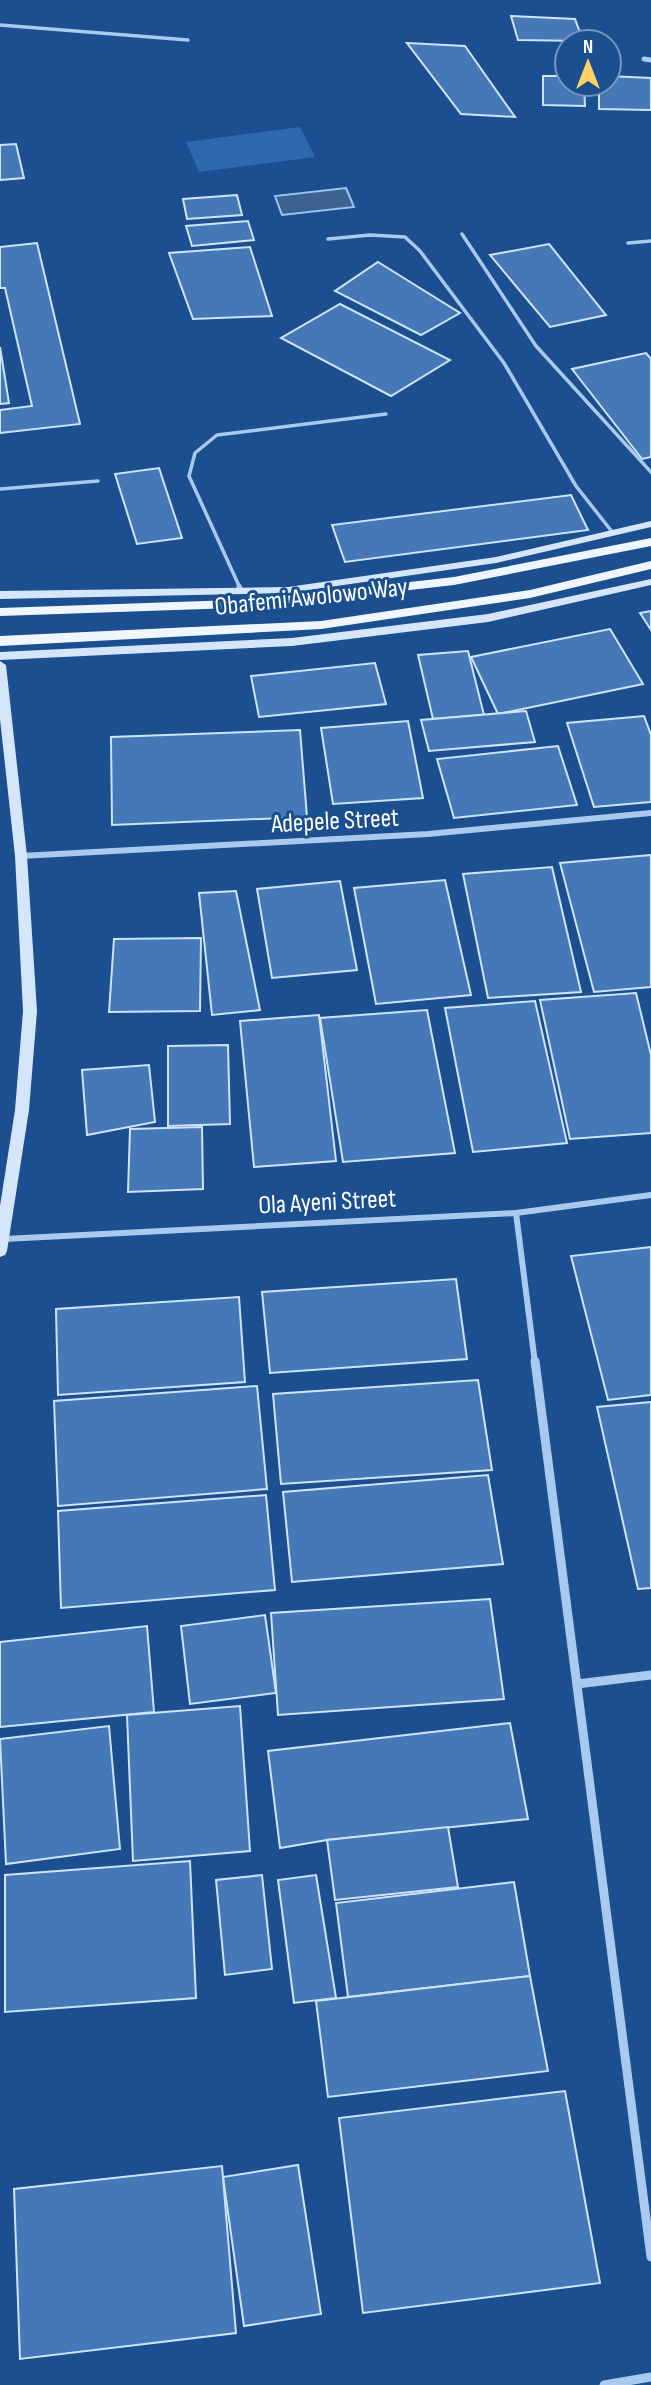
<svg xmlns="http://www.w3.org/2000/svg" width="651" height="2385" font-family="'Sofia Sans Condensed',sans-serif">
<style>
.green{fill:#2e69ad}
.water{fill:#3c6290;stroke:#9cc4f0;stroke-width:2}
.building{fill:#4478b7;stroke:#cfe3fa;stroke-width:2}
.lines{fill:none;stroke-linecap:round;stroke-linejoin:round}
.lane-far1{stroke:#a9c9ee;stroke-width:3.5}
.lane{stroke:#a9c9ee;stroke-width:5}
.street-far2{stroke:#a9c9ee;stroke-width:5}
.street-far1{stroke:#a9c9ee;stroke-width:6}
.street{stroke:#a9c9ee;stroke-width:9}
.secondary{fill:#d6e6fa;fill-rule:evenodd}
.primary{fill:#f0f6ff;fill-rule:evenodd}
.labels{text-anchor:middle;stroke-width:6;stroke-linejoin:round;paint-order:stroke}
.street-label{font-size:26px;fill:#fff;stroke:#1b4f8f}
</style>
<rect width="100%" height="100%" fill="#1b4f8f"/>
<path class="green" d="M300,127L315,157L199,172L186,142Z"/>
<path class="water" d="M346,188L354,207L282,215L275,196Z"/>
<g class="building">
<path d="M511,16L575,19L583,41L518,40Z"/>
<path d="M407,43L465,46L515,117L461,114Z"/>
<path d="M543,76H567V84H584L585,106L543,105Z"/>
<path d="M609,76L651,78V110L599,109V84H609Z"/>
<path d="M16,144L24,178L0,180V145Z"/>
<path d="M237,195L242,215L187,219L183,199Z"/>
<path d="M248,221L254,240L192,246L186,226Z"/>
<path d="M37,243L80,424L0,433V410L32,406L5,288H0V247Z"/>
<path d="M549,244L606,315L550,327L490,255Z"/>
<path d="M250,247L272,316L193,319L169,253Z"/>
<path d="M378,262L460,313L421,335L335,291Z"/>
<path d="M340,304L450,360L391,396L281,338Z"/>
<path d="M0,347L9,403L0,404Z"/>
<path d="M646,353L651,359V457L642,459L572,369Z"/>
<path d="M159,468L182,538L137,544L115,474Z"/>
<path d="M571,495L588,530L345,562L332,525Z"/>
<path d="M651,611V630L640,613Z"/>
<path d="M610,629L643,684L498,714L471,657Z"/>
<path d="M468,651L484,715L433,719L418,655Z"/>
<path d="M375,663L386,704L259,717L251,676Z"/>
<path d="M526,711L535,742L429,751L421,720Z"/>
<path d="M644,716L651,735V802L594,807L567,723Z"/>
<path d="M408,721L423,798L333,804L321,728Z"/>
<path d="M300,730L307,817L112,825L111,737Z"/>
<path d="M558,746L577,805L454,818L437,759Z"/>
<path d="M651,855V987L594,992L560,863Z"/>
<path d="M552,867L581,992L488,998L463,874Z"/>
<path d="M445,880L471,995L376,1004L354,888Z"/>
<path d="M340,881L357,970L272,978L257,889Z"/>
<path d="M236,891L260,1010L212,1015L199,893Z"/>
<path d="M201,938L200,1011L109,1012L114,939Z"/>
<path d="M636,993L651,1055V1133L570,1139L540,1000Z"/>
<path d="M535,1001L567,1143L473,1152L445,1008Z"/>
<path d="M427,1010L455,1153L343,1162L320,1018Z"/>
<path d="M319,1015L336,1161L254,1167L240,1021Z"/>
<path d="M228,1045L230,1124L168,1126V1046Z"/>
<path d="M149,1065L155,1122L87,1135L82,1070Z"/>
<path d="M202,1127L203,1189L128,1192L130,1129Z"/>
<path d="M651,1247V1395L608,1400L571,1256Z"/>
<path d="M456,1279L467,1359L270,1373L262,1292Z"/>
<path d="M239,1297L245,1382L58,1395L56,1309Z"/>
<path d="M478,1380L492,1470L281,1484L273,1394Z"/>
<path d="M257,1386L267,1489L58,1506L54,1401Z"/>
<path d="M651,1402V1588L638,1589L597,1407Z"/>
<path d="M488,1475L503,1564L292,1582L283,1492Z"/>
<path d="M266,1495L275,1590L61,1608L58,1511Z"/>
<path d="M490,1599L504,1699L278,1715L271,1613Z"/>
<path d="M265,1615L276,1693L190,1704L181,1626Z"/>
<path d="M147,1626L154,1712L0,1727V1642Z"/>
<path d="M240,1706L250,1851L133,1861L127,1715Z"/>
<path d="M510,1723L528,1819L327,1840L280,1848L268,1751Z"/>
<path d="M109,1726L120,1849L6,1864L0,1739Z"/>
<path d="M448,1827L458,1887L335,1900L327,1840Z"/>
<path d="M190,1861L196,1998L5,2012V1875Z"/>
<path d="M262,1875L272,1969L225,1975L216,1880Z"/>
<path d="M316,1875L336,1998L294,2003L278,1880Z"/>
<path d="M514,1882L530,1976L348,1997L336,1903Z"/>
<path d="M530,1976L548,2071L328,2097L316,2001Z"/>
<path d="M565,2091L600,2283L363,2313L339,2118Z"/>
<path d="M298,2165L321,2314L244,2326L223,2177Z"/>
<path d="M222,2166L236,2333L20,2359L14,2189Z"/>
</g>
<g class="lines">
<g class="lane-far1">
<path d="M0,25L188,40"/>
<path d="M462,234L536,346L651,472"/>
<path d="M328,239L370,235L405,237L420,251L504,363L576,486L613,533"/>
<path d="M628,243L651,241"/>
<path d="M0,489L98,481"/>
<path d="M240,588L189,476L195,453L217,435L386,414"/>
</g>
<path class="lane" d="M239,586L241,591"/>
<path class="street-far2" d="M644,59L651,60"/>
<g class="street-far1">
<path d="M21,856L428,834L651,813"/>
<path d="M516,1213L535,1363"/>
<path d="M4,1239L516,1213L651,1195"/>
</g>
<g class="street">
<path d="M535,1361L651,2257"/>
<path d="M577,1684L651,1675"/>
<path d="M604,2385L651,2377"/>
</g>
<g class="secondary">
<path d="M651,521V527L496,563L288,593L0,599V591L288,587L496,557Z"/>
<path d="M651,579V585L488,622L292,646L0,660V652L292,638L488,614Z"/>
<path d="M0,661L6,665L27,856L37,1011L29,1110L7,1251L5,1255L0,1257V1206L15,1110L23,1011L15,856L0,719Z"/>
</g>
<g class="primary">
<path d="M651,538V546L454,585L260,607L0,616V608L260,599L454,577Z"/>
<path d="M651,561V569L530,598L321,629L0,646V636L321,621L530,590Z"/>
</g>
</g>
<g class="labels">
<g class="street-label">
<text transform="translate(311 596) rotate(-6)" y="9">Obafemi Awolowo Way</text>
<text transform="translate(335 820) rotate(-3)" y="9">Adepele Street</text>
<text transform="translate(327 1201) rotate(-3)" y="9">Ola Ayeni Street</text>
</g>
</g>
<g transform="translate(588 63)"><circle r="33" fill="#1b4f8f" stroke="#7695bc" stroke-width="2"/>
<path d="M0-5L12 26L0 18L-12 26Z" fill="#ffd166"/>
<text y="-10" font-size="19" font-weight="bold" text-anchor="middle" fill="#ffffff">N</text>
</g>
</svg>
